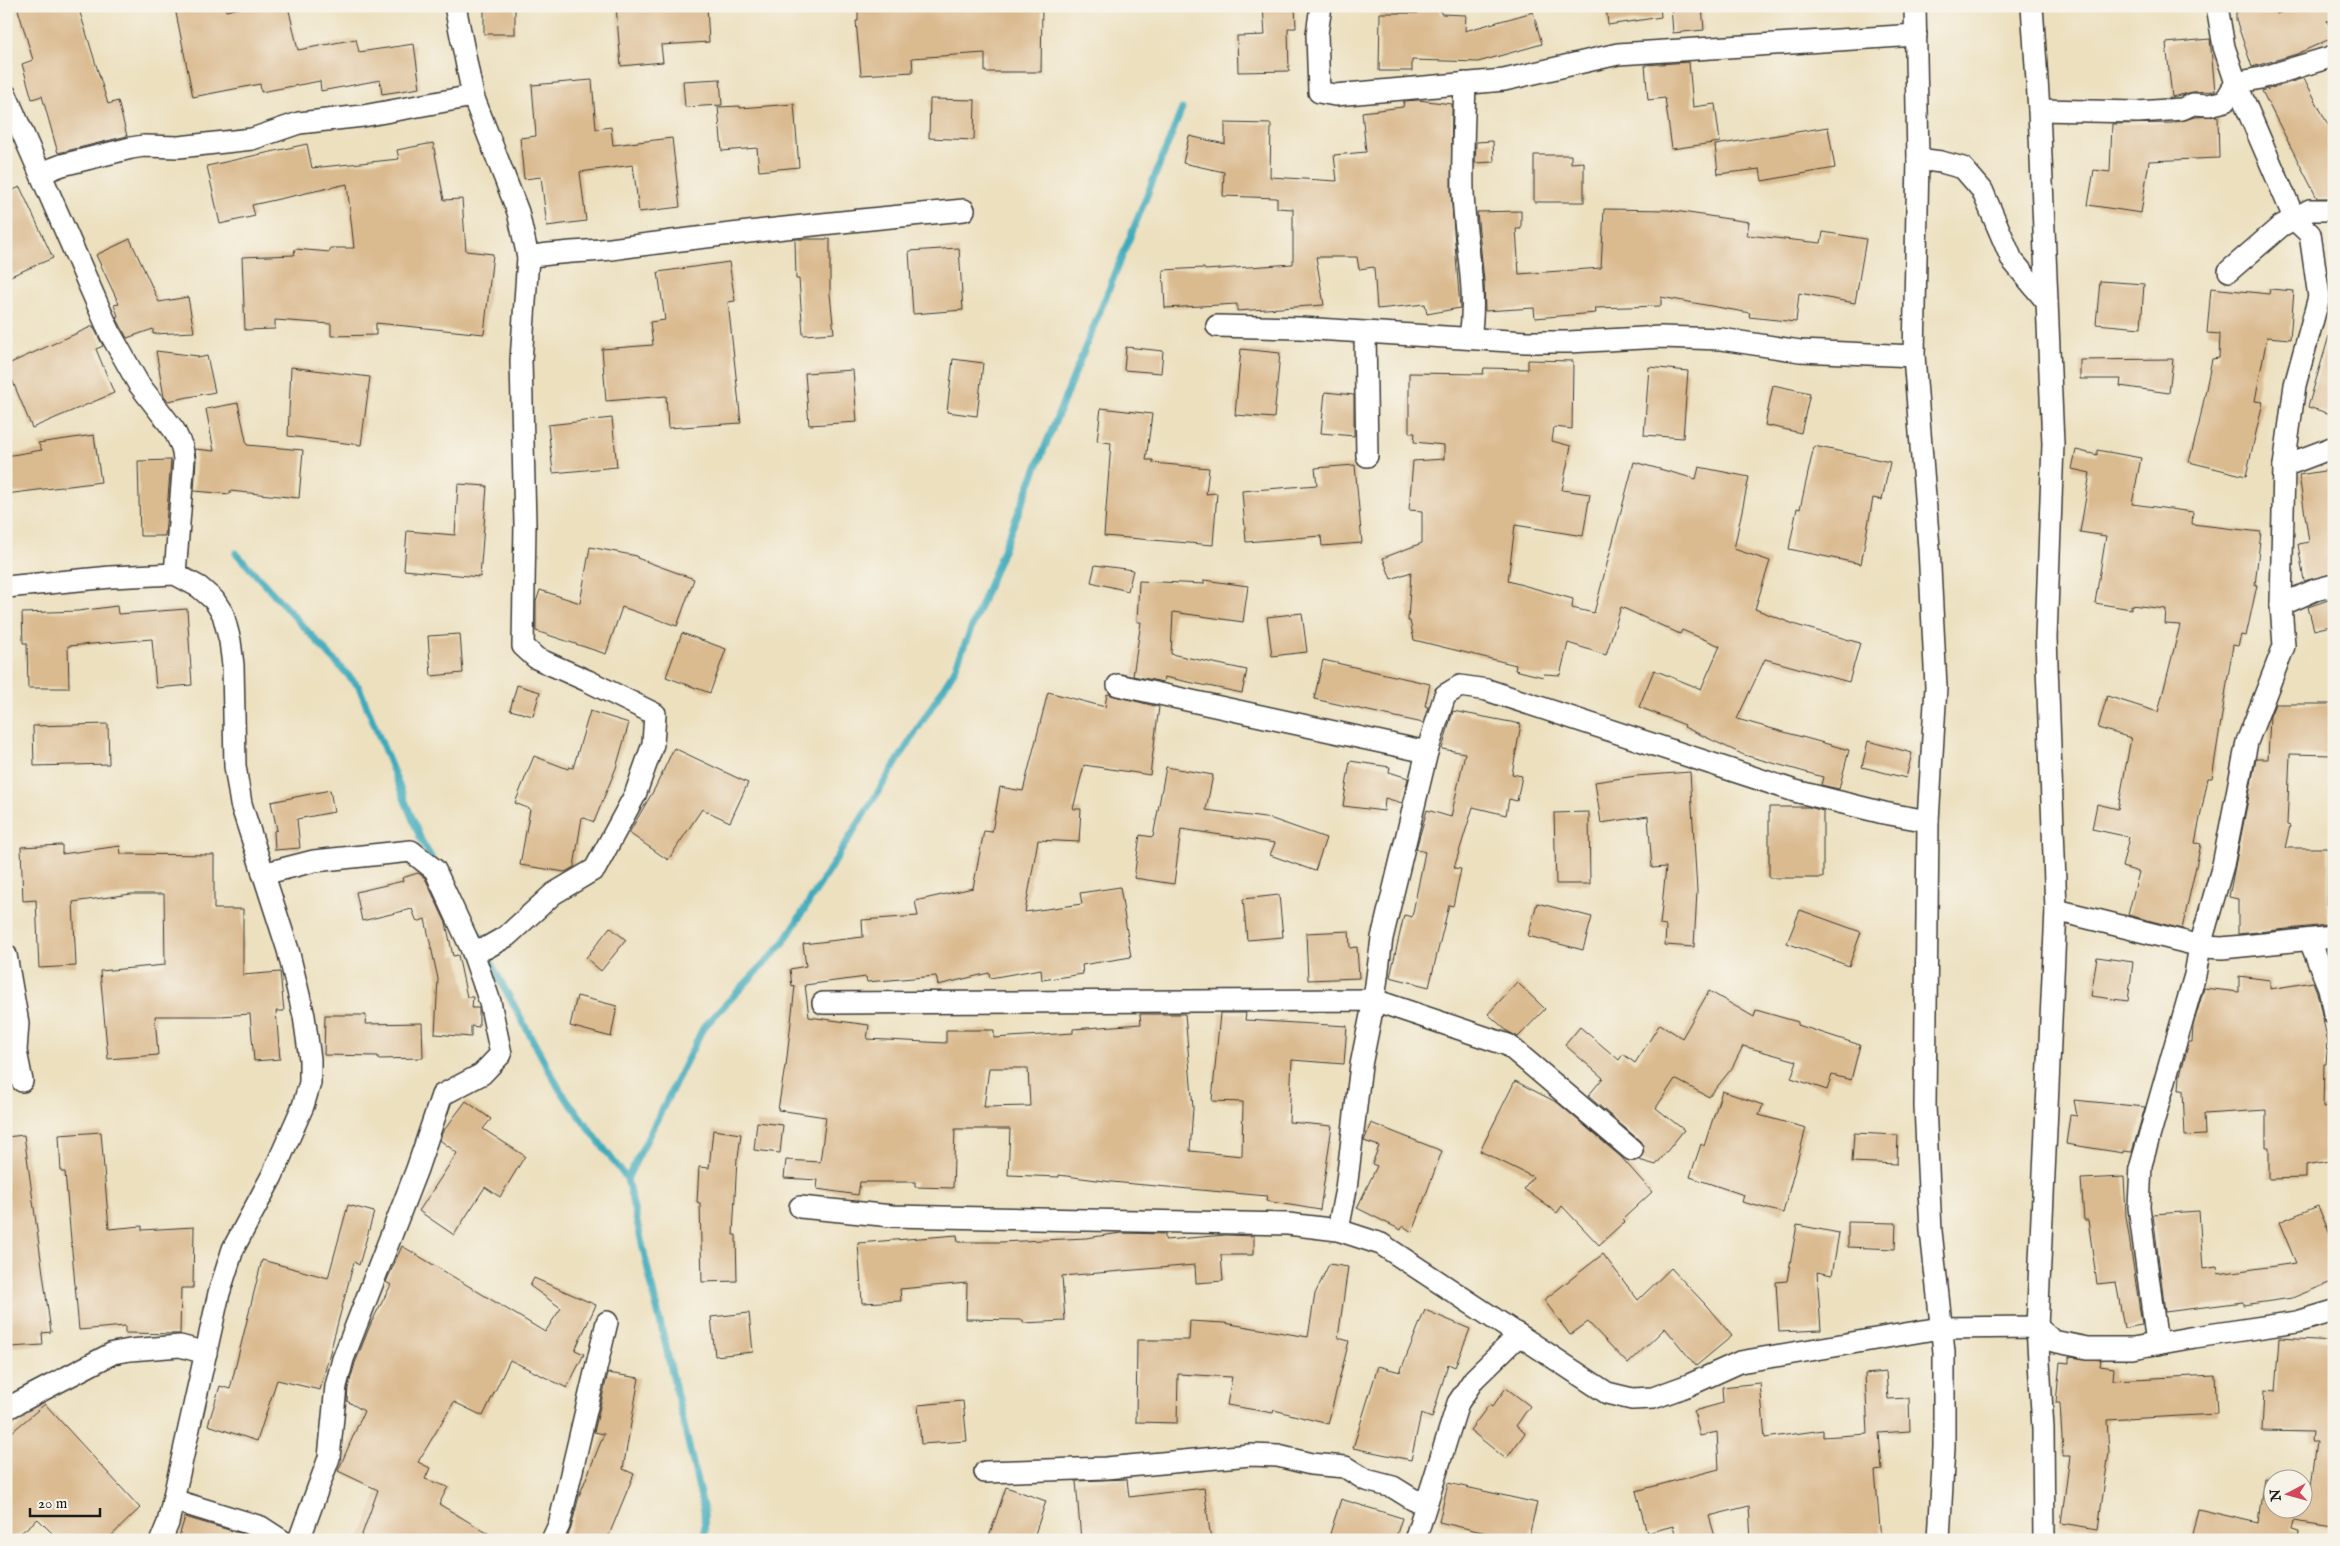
<svg xmlns="http://www.w3.org/2000/svg" width="2340" height="1546" font-family="'IM FELL English',serif">
<style>
.lines{fill:none;stroke-linecap:round;stroke-linejoin:round}
.stream{stroke:#3daabc;stroke-width:7}
.building{fill:#daba8f;fill-rule:evenodd}
.minor-casing{stroke:#3b3934;stroke-width:24}
.minor{stroke:#fff;stroke-width:21}
</style>
<rect width="100%" height="100%" fill="#f7f3e8"/>
<filter id="ink" filterUnits="userSpaceOnUse"><feTurbulence type="fractalNoise" baseFrequency=".02" numOctaves="2"/><feDisplacementMap in="SourceGraphic" scale="10" xChannelSelector="R" yChannelSelector="G"/><feConvolveMatrix kernelMatrix="1 2 1 2 8 2 1 2 1" color-interpolation-filters="sRGB"/></filter>
<filter id="wash" filterUnits="userSpaceOnUse"><feTurbulence type="fractalNoise" baseFrequency=".0096" numOctaves="4" result="noise"/><feDisplacementMap in="SourceGraphic" scale="20" xChannelSelector="R" yChannelSelector="G"/><feGaussianBlur stdDeviation="1.12" result="paint"/><feColorMatrix in="noise" values="0 0 0 0 0 0 0 0 0 0 0 0 0 0 0 0 0 1.4 0 .05"/><feComposite in="paint" operator="in"/></filter>
<g filter="url(#wash)">
<rect width="100%" height="100%" fill="#ece0bf"/>
<g class="lines">
<g class="stream">
<path d="M236,553L359,687L421,840L431,857"/>
<path d="M467,915L486,947L493,967L560,1090L627,1179L704,1511L705,1540"/>
<path d="M627,1179L703,1028L782,945L954,671L1182,109"/>
</g>
</g>
<g id="blocks">
<g class="building">
<path d="M17,6H78L108,104L118,101L127,136L58,153L42,96L32,99L22,64L33,60Z"/>
<path d="M186,6H225L226,11L248,6H288L298,50L356,39L359,52L414,44L420,88L382,94L380,80L321,91L320,81L261,92L260,84L193,97L175,8Z"/>
<rect x="484" y="6" width="31" height="28"/>
<path d="M616,6H707L709,42L661,45L663,62L621,66Z"/>
<path d="M858,6H1042L1041,72H985V53L912,58L913,72L861,75L856,21H858Z"/>
<path d="M1263,6H1295L1296,28H1288L1289,71L1238,72L1237,36L1265,35Z"/>
<path d="M1418,6H1441V14L1466,15L1465,31L1533,12L1542,44L1478,62L1412,60V71H1379L1380,13H1418Z"/>
<path d="M1606,6H1660L1661,17L1608,25Z"/>
<path d="M1671,6H1702L1704,30L1673,33Z"/>
<path d="M2252,6H2274L2277,14L2294,6H2334V17L2327,21L2334,37L2297,54L2252,67L2236,20V12Z"/>
<path d="M2210,39L2215,91L2193,92L2172,97L2166,43Z"/>
<path d="M1689,62L1693,107L1715,104L1720,142L1672,149L1665,98L1648,100L1645,65Z"/>
<path d="M2304,78L2328,125L2334,122V198H2317L2262,91Z"/>
<path d="M720,79L722,105L685,107L683,81Z"/>
<path d="M592,80L596,129L611,127L613,145L672,138L680,207L639,212L633,165L580,172L586,221L547,226L541,177L524,179L520,138L536,136L532,85Z"/>
<path d="M930,99L975,100L974,140L929,138Z"/>
<path d="M1418,100L1452,104L1451,192L1460,308L1427,314L1425,304L1377,309L1374,267L1359,269L1357,257H1316L1324,305L1237,311V304L1165,308L1163,270L1204,268L1205,270L1293,264V209L1277,208V198L1223,196L1224,172L1183,163L1189,136L1225,144V123L1271,124L1270,177L1337,181L1334,155L1366,152L1362,112L1403,107L1404,101Z"/>
<path d="M794,104L799,167L759,171L757,148L722,151L718,107L740,106V108Z"/>
<path d="M2218,116L2219,158L2149,161L2141,213L2088,205L2094,170L2110,172L2112,124L2172,123L2195,117Z"/>
<path d="M1828,127L1835,168L1762,181L1760,169L1718,174L1715,145Z"/>
<path d="M1493,141L1494,162L1475,163L1476,142Z"/>
<path d="M433,143L444,200L462,199L466,251L493,254L484,334L376,323V335L331,336V324L275,320V329L245,330L242,257L294,255L295,249L330,252V248H354L347,184L252,205L255,216L220,224L207,166L307,144L312,168L399,159L397,150Z"/>
<path d="M1534,155H1571V163L1584,162V202H1534Z"/>
<path d="M20,187L53,258L6,278V193Z"/>
<path d="M1604,209L1668,210L1749,222L1747,235L1821,243L1823,232L1866,239L1855,303L1799,293L1796,322L1749,317L1750,313L1661,297V306L1595,308L1596,313L1535,318L1534,308L1485,311L1484,281L1477,212L1521,211V229H1516L1519,274L1601,268Z"/>
<path d="M130,239L159,302L188,297L194,332L153,334V329L127,338L116,317L118,316L114,305L119,304L96,255Z"/>
<path d="M795,239H830V294L834,333L803,335L799,279H796Z"/>
<path d="M959,248L963,310L913,314L909,251Z"/>
<path d="M729,262L735,301L728,302L741,423L668,428L666,396L606,401L602,349L653,345L650,322L665,320L658,272Z"/>
<path d="M2100,281L2144,284L2141,328L2096,324Z"/>
<path d="M2211,288L2269,294L2270,289L2294,291L2290,339L2267,337L2255,401L2263,402L2246,476L2189,462L2199,424L2212,359L2219,358L2220,334L2207,333Z"/>
<path d="M93,326L103,346L96,349L114,393L32,428L6,365Z"/>
<path d="M2329,336L2334,337V415L2308,407Z"/>
<path d="M1126,347L1163,351L1161,373L1124,370Z"/>
<path d="M1241,349L1280,353L1274,418L1235,415Z"/>
<path d="M156,351L198,356V358L207,356L215,392L168,401L164,397Z"/>
<path d="M953,359L983,363L977,416L947,412Z"/>
<path d="M2173,359L2169,393L2120,386L2121,379H2080V360Z"/>
<path d="M1528,360L1573,361L1572,429L1554,427L1552,441L1571,446L1562,490L1590,494L1583,536L1515,525L1508,581L1573,599L1572,608L1594,613L1634,462L1696,479L1699,467L1749,477L1734,549L1770,561L1755,609L1796,625L1860,643L1849,682L1765,659L1737,719L1849,750L1839,789L1821,785L1823,777L1744,755L1684,727L1685,725L1639,707L1654,670L1701,689L1720,646L1682,630L1680,634L1621,607L1606,655L1568,643L1560,675L1544,674L1543,677L1515,670L1516,665L1414,640L1410,621H1408L1411,572L1391,579L1383,558L1422,543V511L1409,510L1413,461L1444,459V445L1414,442L1415,433H1409V373L1483,374L1484,368L1528,369Z"/>
<path d="M291,367L370,377L361,445L288,436Z"/>
<path d="M1649,367L1688,371L1683,438L1644,435Z"/>
<path d="M853,370L857,422L809,425L805,373Z"/>
<path d="M1773,385L1810,393L1801,433L1765,425Z"/>
<path d="M1325,392L1354,395V436L1321,433Z"/>
<path d="M238,403L247,445L303,450L299,498L230,491V494L194,491L196,460L195,449L214,451L206,409Z"/>
<path d="M1101,408L1152,414L1146,460H1153V463L1209,468L1206,494L1217,493L1213,545L1104,536L1111,443L1097,441Z"/>
<path d="M612,418L617,467L553,473L548,425Z"/>
<path d="M94,435L101,482L6,494V456L42,450L38,443Z"/>
<path d="M1814,446L1890,462L1882,500L1873,498L1861,564L1789,549L1797,508L1800,509Z"/>
<path d="M2076,450L2097,455V450L2141,458L2132,504L2193,512L2192,524L2261,532L2255,585H2257L2246,636L2241,635L2238,646L2233,645L2212,778H2208L2195,843L2201,844L2182,929L2128,915L2139,872L2122,867L2129,837L2092,829L2097,804L2118,809L2131,738L2098,728L2107,696L2158,712L2180,625L2165,624L2166,609L2131,605V609L2095,603L2106,536L2080,532L2090,473L2072,469Z"/>
<path d="M171,460L165,536H140L138,461Z"/>
<path d="M1355,465L1362,543L1322,546L1321,536L1246,542L1242,491L1317,485L1315,468Z"/>
<path d="M2330,470L2334,493V573L2304,581L2298,544L2309,542L2299,475Z"/>
<path d="M458,484L487,486L480,577L404,570L407,531L455,535Z"/>
<path d="M590,547L637,556V558L694,579L677,626L622,607L606,654L536,631V602L540,590L580,603Z"/>
<path d="M1095,565L1133,570L1128,591L1091,582Z"/>
<path d="M1204,580L1248,586L1243,622L1173,612L1171,654L1247,670L1242,693L1164,677L1163,682L1133,676L1141,622H1137L1139,581L1204,584Z"/>
<path d="M2334,598V625L2314,630L2308,607Z"/>
<path d="M117,606L118,614L187,609L192,685L156,688L152,639L68,646L69,688H28L27,643H23L22,613L78,611Z"/>
<path d="M1302,613L1307,652L1272,656L1267,617Z"/>
<path d="M682,633L726,649L710,693L666,677Z"/>
<path d="M460,634L463,673L431,676L428,636Z"/>
<path d="M1323,660L1430,684L1425,706L1428,707L1423,723L1314,699Z"/>
<path d="M517,685L540,692L533,716L510,710Z"/>
<path d="M1048,692L1105,707L1107,694L1159,707L1150,775L1084,765L1073,809H1081L1079,842L1038,840L1025,912L1082,904L1080,893L1120,887L1131,957L1082,965L1083,974L1042,980L1041,969L990,978L989,973L938,985L936,976L867,982L866,977L805,985L809,1017L869,1025L867,1039L946,1043V1030H994V1038L1073,1033V1029L1141,1024L1140,1014H1185L1193,1108L1190,1151L1242,1156L1243,1102L1212,1101L1220,1013H1246L1245,1020L1347,1026L1344,1064L1292,1060L1289,1122L1332,1126L1320,1210L1266,1201L1267,1196L1112,1182L1059,1175V1177L1008,1175L1010,1129H955L953,1188L915,1187V1182H860L858,1195L817,1189L818,1180L784,1178L786,1160L820,1162L826,1117L778,1110L785,1066H786L795,986L792,987L790,969L806,966L803,944L863,937L862,920L918,916L915,901L973,888L984,831L992,832L1000,787L1023,791ZM989,1068H1028L1030,1106L984,1107Z"/>
<path d="M2275,704H2334V755L2290,754L2287,825L2290,826L2285,848H2328L2327,925L2238,934V899L2229,897L2256,759H2268L2270,716Z"/>
<path d="M590,711L629,723L616,768L594,822L582,817L574,867L565,872L520,865L530,809L515,803L534,756L568,769L569,767L573,768Z"/>
<path d="M1453,711L1521,724L1512,774L1522,776L1517,801L1509,799L1506,815L1473,807L1454,868L1461,869L1453,906L1449,905L1429,987L1390,977L1404,915L1412,917L1425,852L1416,849L1427,810L1451,817L1465,753L1442,749Z"/>
<path d="M108,724L109,764L34,766L33,726Z"/>
<path d="M1868,741L1912,753L1906,778L1862,767Z"/>
<path d="M674,748L748,783L730,822L702,809L668,860L629,833L655,788Z"/>
<path d="M1350,761L1390,767L1389,772L1408,778L1402,803L1385,798L1384,811L1343,806Z"/>
<path d="M1166,767L1213,775L1206,810L1272,819L1326,838L1315,871L1270,855L1275,843L1181,829L1174,884L1134,878L1140,835L1153,837Z"/>
<path d="M1690,772L1697,891L1694,947L1665,945L1666,926L1660,925L1666,867L1652,868L1648,816L1601,823L1595,782L1636,776Z"/>
<path d="M330,790L334,812L297,819L300,848L275,850L274,831L277,830L271,802Z"/>
<path d="M1769,807H1809L1823,811V878H1769Z"/>
<path d="M1589,812L1590,884H1556L1554,813Z"/>
<path d="M62,845V854L120,846L121,854L214,855V909H243V975L280,972L284,1011H276L280,1059L254,1061L250,1014L221,1016H155L158,1055L108,1059L100,971L165,965L164,894H131L73,902L76,966L39,968L36,900L23,901L21,847Z"/>
<path d="M418,873L425,878L446,923L453,956L458,955L467,997H473L472,1008H479V1027L471,1026V1037L435,1034L438,979L425,919L417,922L412,909L362,921L356,892L403,881L402,878Z"/>
<path d="M1279,895L1283,937L1247,940L1243,899Z"/>
<path d="M1537,903L1592,917L1583,950L1528,936Z"/>
<path d="M1800,910L1861,932L1849,966L1787,943Z"/>
<path d="M610,927L626,940L601,971L586,958Z"/>
<path d="M1349,931L1350,948L1357,947L1359,978L1308,980L1306,933Z"/>
<path d="M2097,957L2133,962L2128,1001L2091,996Z"/>
<path d="M2239,976L2270,980V989L2313,982L2317,992L2328,1042L2326,1064H2324L2323,1108L2334,1106V1160L2306,1165V1178L2269,1179V1147H2266V1110L2204,1114L2205,1135L2185,1136L2183,1090H2179L2180,1075L2189,1042H2192L2193,1026L2204,988L2239,992Z"/>
<path d="M1517,982L1545,1009L1518,1037L1507,1031L1488,1014Z"/>
<path d="M1709,991L1754,1017L1756,1010L1798,1022V1025L1860,1045L1851,1080L1832,1075L1827,1090L1791,1078L1797,1061L1743,1046L1732,1068L1709,1097L1675,1079L1656,1108L1684,1130L1656,1165L1639,1160L1644,1152L1640,1141L1588,1096L1603,1078L1565,1045L1580,1027L1619,1060L1623,1054L1635,1063L1660,1024L1682,1038Z"/>
<path d="M577,996L617,1006L611,1037L570,1026Z"/>
<path d="M325,1015H366L365,1024L422,1023L423,1058L378,1059V1056L324,1055Z"/>
<path d="M1515,1081L1558,1103L1621,1157L1652,1192L1623,1219L1625,1221L1599,1245L1562,1206L1557,1213L1524,1189L1533,1177L1480,1151Z"/>
<path d="M1722,1091L1763,1105L1759,1115L1806,1128L1783,1213L1742,1202L1744,1195L1690,1177L1701,1144L1704,1146Z"/>
<path d="M2074,1100L2145,1107L2132,1152L2123,1151V1153L2066,1144L2070,1115L2077,1116Z"/>
<path d="M466,1101L491,1119L483,1129L525,1156L500,1197L485,1187L454,1235L419,1211L457,1153L440,1140L442,1133Z"/>
<path d="M757,1122L783,1125L780,1153L754,1150Z"/>
<path d="M1371,1123L1442,1151L1412,1232L1403,1226L1401,1230L1357,1208L1377,1166L1372,1164L1379,1146L1364,1141Z"/>
<path d="M713,1130L741,1134L738,1158H737L733,1235H736L737,1281L702,1282L700,1203L697,1202L699,1167L709,1168Z"/>
<path d="M101,1132L109,1229L142,1226V1230L194,1227L193,1288H181L180,1334L125,1333V1326L79,1330L65,1172H61L59,1135Z"/>
<path d="M1854,1133L1898,1135L1897,1164L1852,1162Z"/>
<path d="M24,1135L51,1332L42,1333L43,1345L10,1347L8,1319H6V1137Z"/>
<path d="M2124,1177L2126,1216L2142,1325L2124,1328L2116,1282L2097,1284L2088,1220H2084L2081,1179Z"/>
<path d="M348,1205L374,1212L359,1265L354,1262L320,1390L277,1380L257,1441L208,1425L220,1386L230,1389L262,1260L328,1278Z"/>
<path d="M2318,1206L2334,1244V1281L2292,1298L2243,1305V1302L2165,1312L2153,1214L2199,1211L2203,1269L2217,1267L2218,1274L2296,1263L2279,1222Z"/>
<path d="M1848,1222L1896,1223L1895,1249L1848,1247Z"/>
<path d="M1797,1225L1839,1233L1832,1275L1817,1272L1821,1330L1779,1332L1776,1282L1787,1281Z"/>
<path d="M1121,1233L1165,1234V1240L1226,1235L1254,1236V1255H1221L1223,1281L1196,1283L1195,1265L1062,1276L1065,1321L1023,1323V1320L966,1319L967,1283L900,1289L901,1301L862,1303L858,1243L957,1235L958,1242H1001L1086,1238Z"/>
<path d="M402,1246L545,1332L561,1308L530,1286L534,1278L596,1305L575,1350L584,1354L567,1388L510,1360L483,1416L454,1402L418,1462L430,1468L425,1479L448,1487L439,1504L499,1540H360L378,1490L338,1471L364,1411L347,1401L348,1388L355,1363L371,1323L391,1285L386,1282Z"/>
<path d="M1603,1254L1638,1300L1671,1268L1705,1304L1732,1336L1696,1366L1665,1328L1628,1364L1588,1322L1570,1335L1544,1300Z"/>
<path d="M1329,1264L1348,1267L1338,1338L1349,1341L1328,1424L1274,1410L1273,1413L1227,1405L1232,1377L1178,1374L1177,1423L1136,1422L1137,1340H1189L1190,1321L1224,1323L1308,1337L1315,1294Z"/>
<path d="M1425,1310L1470,1329L1455,1367L1448,1364L1432,1418L1421,1414L1411,1460L1353,1448L1378,1366L1400,1372Z"/>
<path d="M749,1313L753,1352L715,1356L711,1317Z"/>
<path d="M2279,1338L2334,1341V1528L2293,1522L2291,1530L2299,1532L2298,1540H2191L2198,1509L2258,1523L2264,1478L2272,1480V1508H2302V1484L2311,1485L2317,1441H2311L2312,1432L2262,1431L2264,1391L2275,1392Z"/>
<path d="M2069,1357L2101,1360L2100,1366L2114,1368L2113,1380L2215,1375L2217,1414L2107,1420L2109,1452L2098,1529L2061,1523L2070,1456H2063L2060,1403H2056L2060,1362L2069,1363Z"/>
<path d="M1886,1372L1888,1399L1909,1398L1910,1431L1879,1433L1882,1470L1875,1471L1881,1540H1751L1749,1506L1709,1516L1716,1540H1677L1673,1526L1647,1533L1636,1491L1719,1469L1717,1432L1700,1436L1694,1411L1723,1403L1722,1387L1760,1383L1765,1438L1823,1430V1437L1868,1434L1865,1374Z"/>
<path d="M608,1373L639,1378L623,1469L634,1474L607,1540H566L571,1528L579,1496L604,1434L594,1432Z"/>
<path d="M1506,1388L1530,1406L1516,1426L1525,1433L1506,1459L1470,1430L1489,1405L1492,1407Z"/>
<path d="M963,1401L967,1441L921,1444L918,1405Z"/>
<path d="M45,1404L140,1508L107,1540H59L38,1519L12,1540H6V1437Z"/>
<path d="M1127,1479L1129,1497L1204,1488L1211,1540H1167L1166,1535L1081,1540L1076,1481Z"/>
<path d="M1448,1483L1537,1503L1528,1540H1516L1439,1522Z"/>
<path d="M1006,1487L1046,1501L1033,1540H988Z"/>
<path d="M1341,1499L1402,1518L1395,1540H1328Z"/>
<path d="M185,1517L256,1538L258,1540H178Z"/>
</g>
</g>
</g>
<g filter="url(#ink)">
<use href="#blocks" fill-opacity="0" stroke="#3b3934" stroke-width="1"/>
<g class="lines">
<defs>
<g id="minor">
<path d="M455,6L473,96L518,212L528,257L521,361L525,524L523,646L536,658L588,681L655,714L653,744L635,795L595,869L553,894L507,936L486,948L472,950"/>
<path d="M1321,6L1317,34L1319,92L1335,95L1504,80L1618,54L1916,35"/>
<path d="M1915,6L1918,159L1914,356L1929,548L1936,687L1928,821L1925,1106L1931,1231L1944,1352V1447L1939,1540"/>
<path d="M2032,6L2039,110L2053,444L2046,638L2056,910L2037,1327L2043,1429L2044,1540"/>
<path d="M1465,83C1464,119 1462,156 1463,191C1464,240 1478,288 1470,337"/>
<path d="M6,95L110,333L138,383L174,430L182,447L184,459L175,574"/>
<path d="M2039,110L2138,112L2182,109L2193,104L2209,105L2225,101L2236,83L2261,78L2334,56"/>
<path d="M1918,159L1941,162L1963,168L1982,190L2012,260L2047,302"/>
<path d="M41,173L62,165L131,148L144,146L179,147L252,139L299,123L363,116L473,96"/>
<path d="M528,257C556,252 584,252 611,249C729,233 846,221 964,210"/>
<path d="M2229,271L2281,226L2310,210H2334"/>
<path d="M1217,326L1300,328L1526,342H1569L1661,337L1721,339L1800,351L1914,356"/>
<path d="M1365,332L1367,456"/>
<path d="M2284,466L2334,447"/>
<path d="M6,587L111,577L175,574L199,587L214,600L223,614L230,641L233,665L235,766L241,804L288,950L304,1016L310,1059V1083L303,1106L272,1176L233,1249L219,1293L168,1523L161,1540"/>
<path d="M2281,605L2315,590L2334,585"/>
<path d="M1118,685L1427,752"/>
<path d="M263,874L314,861L411,851L435,870L472,950L490,1002L501,1054L482,1074L442,1095L417,1169L343,1359L336,1386L329,1458L299,1540"/>
<path d="M2056,910L2205,947L2222,948L2334,937"/>
<path d="M2310,941L2329,988L2334,1014"/>
<path d="M6,955L18,1023L16,1051L22,1081"/>
<path d="M823,1003L1374,1000L1508,1045L1632,1150"/>
<path d="M800,1207L892,1216L1288,1224L1338,1230L1381,1244L1607,1393L1632,1399L1653,1398L1689,1385L1740,1362L1940,1328L2037,1327L2053,1341L2087,1348H2133L2195,1337L2297,1322L2334,1311"/>
<path d="M1338,1230L1346,1189L1361,1065L1374,1000L1382,938L1427,752L1445,695L1460,686L1487,690L1795,791L1884,813L1928,821"/>
<path d="M2157,1344L2139,1207L2141,1165L2195,975L2200,946L2223,865L2247,742L2284,646L2281,605L2284,466L2295,385L2319,297L2310,234L2295,220L2236,83L2224,47L2217,6"/>
<path d="M6,1409L113,1353L130,1350L180,1346L206,1353"/>
<path d="M985,1472L1106,1468L1250,1455L1278,1456L1311,1464L1345,1467L1366,1480L1393,1487L1414,1500L1427,1501"/>
<path d="M173,1500L261,1527L281,1540"/>
<path d="M552,1540L559,1525L607,1322"/>
<path d="M1415,1540L1458,1403L1474,1379L1519,1335"/>
</g>
</defs>
<use href="#minor" class="minor-casing"/>
<use href="#minor" class="minor"/>
</g>
</g>
<rect width="2340" height="1546" fill="none" stroke="#f7f3e8" stroke-width="25"/>
<g transform="translate(2288 1494) rotate(264)"><circle r="24" fill="#f7f3e8" stroke="#9f9d96"/>
<path d="M0-4L9 19L0 12L-9 19Z" fill="#d1495b"/>
<text y="-8" font-size="14" font-weight="bold" text-anchor="middle" fill="#1c1c1c">N</text>
</g>
<path d="M30 1508v8h70v-8" fill="none" stroke="#1c1c1c" stroke-width="2.5"/>
<text x="38" y="1508" font-size="15" fill="#1c1c1c" stroke="#f7f3e8" stroke-width="4" paint-order="stroke">20 m</text>
</svg>
